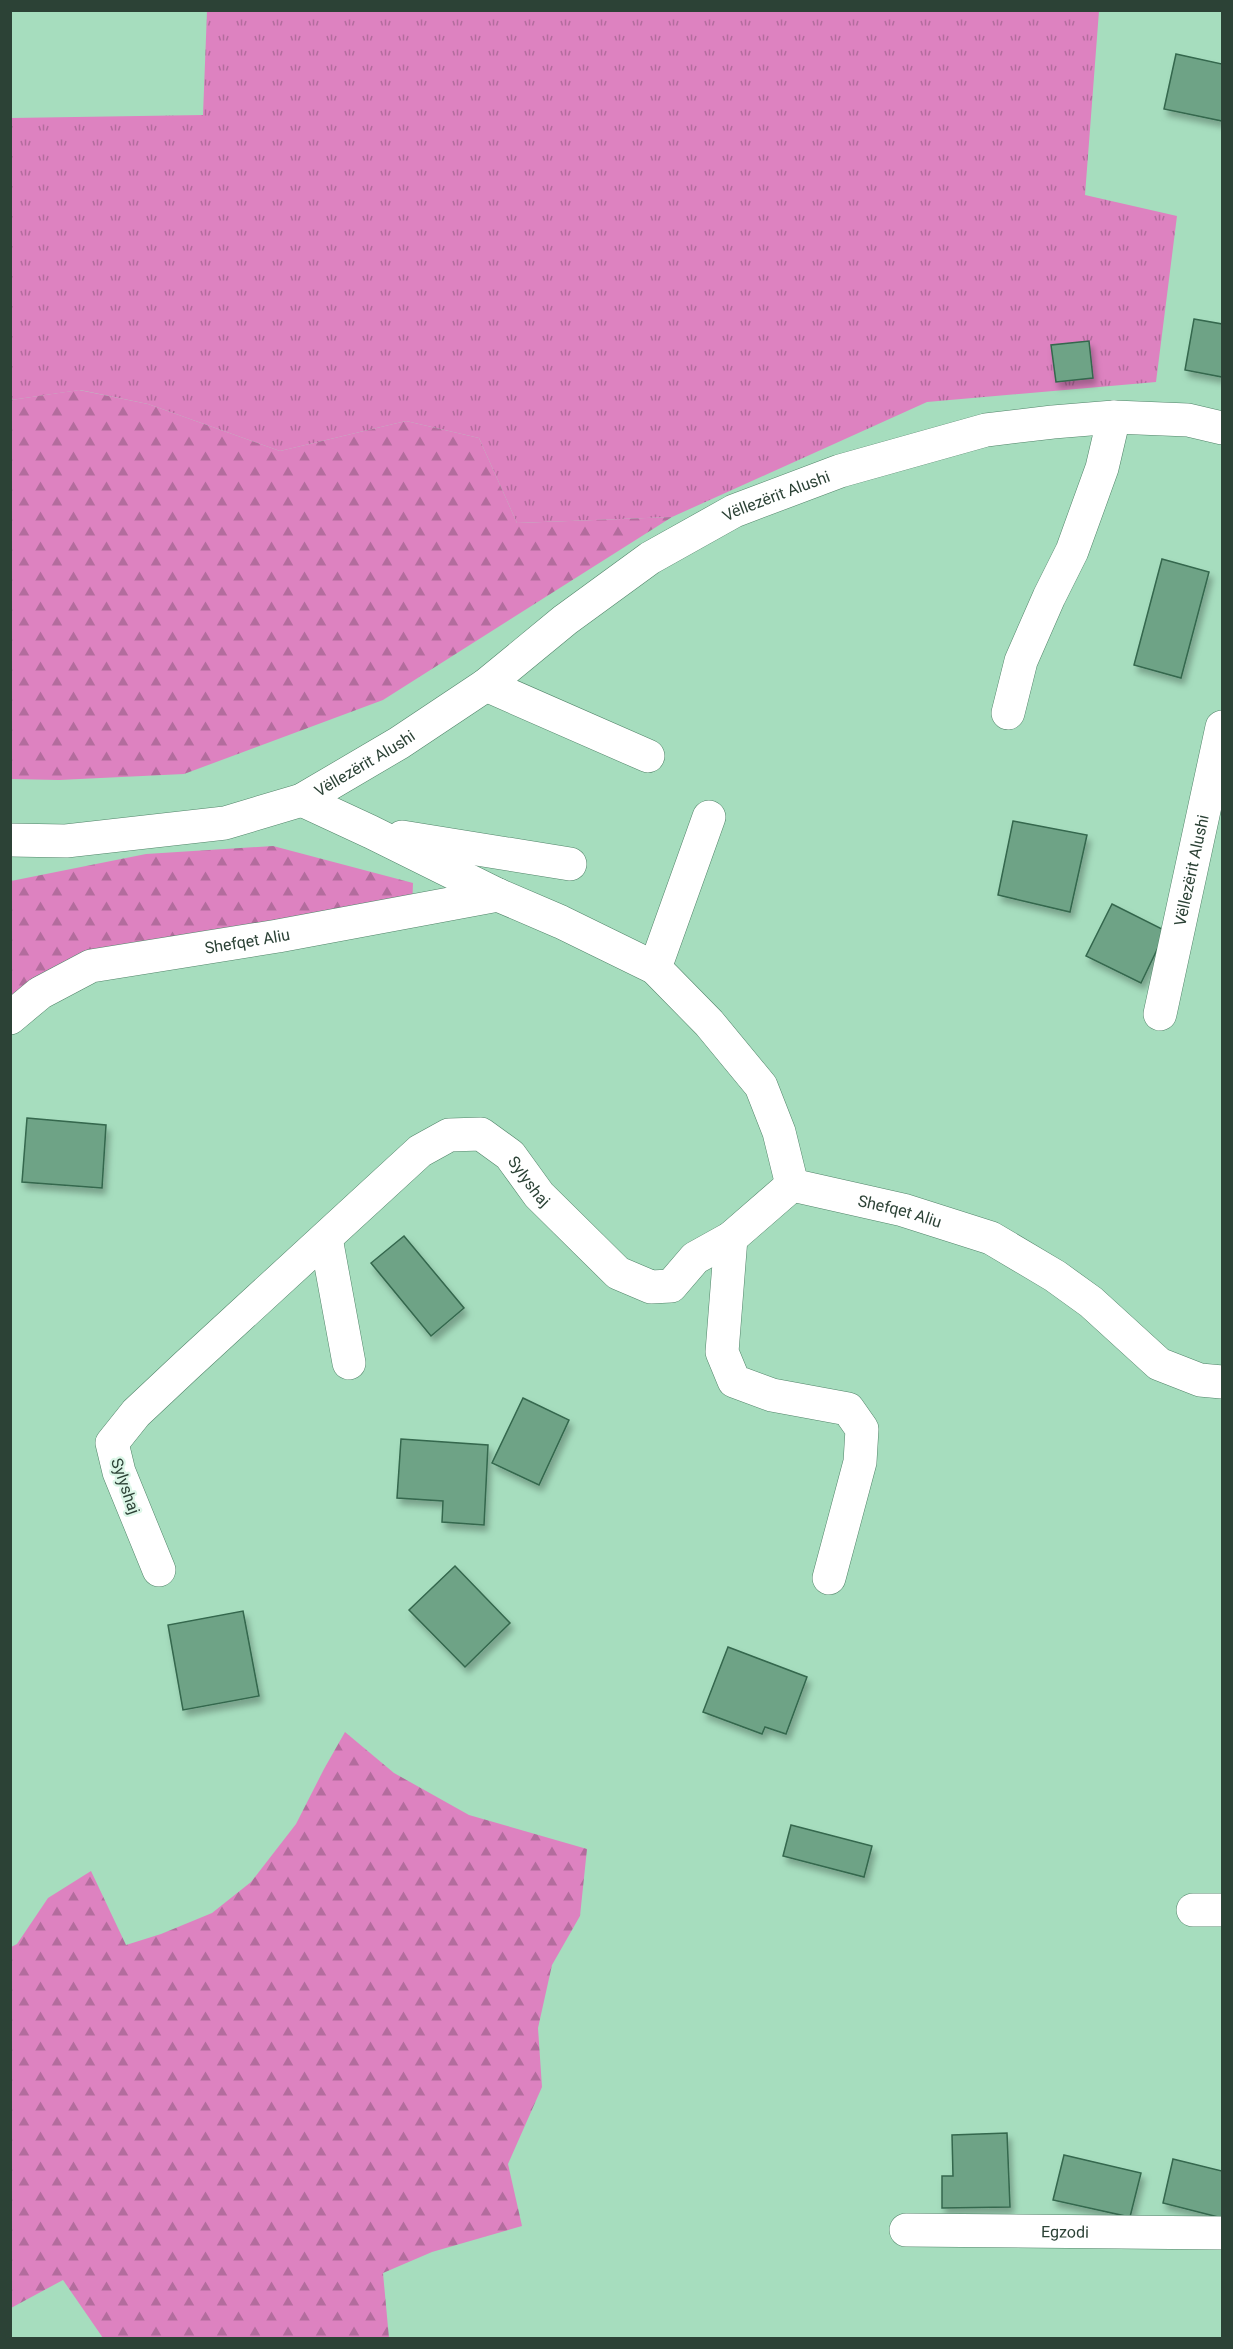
<svg xmlns="http://www.w3.org/2000/svg" width="1233" height="2349" font-family="Roboto,sans-serif">
<style>
.grass{fill:url(#grass-tufts)}
.forest{fill:url(#forest-firs)}
.building{fill:#6ea386;stroke:#34674d;stroke-width:1.5;filter:url(#shadow)}
.lines{fill:none;stroke-linecap:round;stroke-linejoin:round}
.street-casing{stroke:#518469;stroke-width:34}
.secondary-casing{stroke:#518469;stroke-width:34}
.street{stroke:#fff;stroke-width:33}
.secondary{stroke:#fff;stroke-width:33}
.labels{text-anchor:middle;stroke-width:4.5;stroke-linejoin:round;paint-order:stroke}
.street-label{font-size:16px;fill:#2c4236;stroke:#dbf6e7}
</style>
<defs>
<pattern id="grass-tufts" width="24" height="20" patternUnits="userSpaceOnUse" patternTransform="scale(1.5)"><rect width="24" height="20" fill="#dd82c0"/><path d="M3 7l-1-3M5 7V3M7 7l1-3M15 17l-1-3M17 17v-4M19 17l1-3" fill="none" stroke="#b36c9d"/></pattern>
<pattern id="forest-firs" width="22" height="20" patternUnits="userSpaceOnUse" patternTransform="scale(1.5)"><rect width="22" height="20" fill="#dd82c0"/><path d="M5 1l3.5 6h-7zM16 11l3.5 6h-7z" fill="#b36c9d"/></pattern>
<filter id="shadow"><feDropShadow dx="3.5" dy="6" stdDeviation="3" flood-color="#0004"/></filter>
</defs>
<rect width="100%" height="100%" fill="#a6ddbe"/>
<path class="grass" d="M207,11H1099L1085,195L1177,216L1156,382L927,402L672,517L517,523L479,438L406,421L280,451L148,404L80,390L11,400V118L203,115Z"/>
<g class="forest">
<path d="M79,390L148,404L280,451L406,421L479,438L517,523L672,517L383,700L184,774L59,780L11,779V400Z"/>
<path d="M273,846L413,883L412,909L86,960L11,1018V881L146,854Z"/>
<path d="M345,1732L394,1773L469,1815L587,1849L580,1916L552,1965L538,2028L542,2087L508,2164L522,2226L432,2252L383,2273L389,2338H103L63,2280L11,2308V1947L17,1944L48,1898L91,1871L126,1945L161,1934L212,1913L251,1882L296,1824L324,1769Z"/>
</g>
<g class="building">
<path d="M1176,54L1222,64V121L1164,109Z"/>
<path d="M1194,319L1222,324V377L1185,370Z"/>
<path d="M1089,341L1093,378L1056,382L1051,345Z"/>
<path d="M1162,559L1209,572L1181,678L1134,665Z"/>
<path d="M1013,821L1087,835L1070,912L998,895Z"/>
<path d="M1112,904L1166,931L1141,983L1086,956Z"/>
<path d="M27,1118L106,1125L102,1188L22,1182Z"/>
<path d="M404,1236L464,1308L431,1336L371,1263Z"/>
<path d="M523,1398L569,1420L539,1485L492,1463Z"/>
<path d="M401,1439L488,1445L484,1525L442,1522L443,1501L397,1498Z"/>
<path d="M455,1566L510,1623L465,1667L409,1610Z"/>
<path d="M243,1611L259,1696L183,1710L168,1625Z"/>
<path d="M728,1647L807,1677L786,1734L765,1727L762,1734L703,1712Z"/>
<path d="M791,1825L872,1846L864,1877L783,1856Z"/>
<path d="M1007,2133L1010,2207L942,2208V2176H953L952,2135Z"/>
<path d="M1064,2155L1141,2173L1130,2217L1053,2200Z"/>
<path d="M1173,2159L1222,2171V2218L1163,2203Z"/>
</g>
<g class="lines">
<defs>
<g id="street">
<path d="M486,685L648,756"/>
<path d="M1008,713L1021,661L1049,597L1072,551L1102,468L1114,417"/>
<path d="M302,800L371,832L498,895L561,922L655,968L709,1023L761,1086L779,1132L792,1185"/>
<path d="M402,837L570,864"/>
<path d="M655,968L709,817"/>
<path id="s1" d="M1160,1014L1222,727"/>
<path id="s2" d="M10,1018L40,993L91,966L278,936L498,895"/>
<path id="s3" d="M792,1185L903,1210L991,1238L1055,1276L1091,1302L1159,1364L1200,1380L1222,1382"/>
<path d="M326,1238L349,1363"/>
<path d="M731,1238L722,1352L734,1381L772,1395L848,1409L862,1429L860,1462L829,1578"/>
<path id="s4" d="M159,1570L119,1472L112,1443L136,1413L186,1366L420,1151L449,1135L481,1134L510,1155L539,1195L618,1273L651,1287L671,1286L695,1258L731,1238L792,1185"/>
<path d="M1193,1910H1222"/>
<path id="s5" d="M906,2230L1222,2233"/>
</g>
<g id="secondary">
<path id="s6" d="M10,840L66,841L225,823L302,800L399,743L486,685L565,620L650,558L734,511L840,471L986,430L1053,422L1114,417L1188,420L1222,428"/>
</g>
</defs>
<use href="#street" class="street-casing"/>
<use href="#secondary" class="secondary-casing"/>
<use href="#street" class="street"/>
<use href="#secondary" class="secondary"/>
</g>
<g class="labels">
<g class="street-label">
<text dy="6" stroke="none"><textPath href="#s6" startOffset="862">Vëllezërit Alushi</textPath></text>
<text dy="6" stroke="none"><textPath href="#s6" startOffset="369">Vëllezërit Alushi</textPath></text>
<text dy="6" stroke="none"><textPath href="#s1" startOffset="147">Vëllezërit Alushi</textPath></text>
<text dy="6" stroke="none"><textPath href="#s2" startOffset="255">Shefqet Aliu</textPath></text>
<text dy="6" stroke="none"><textPath href="#s4" startOffset="694">Sylyshaj</textPath></text>
<text dy="6" stroke="none"><textPath href="#s3" startOffset="111">Shefqet Aliu</textPath></text>
<text transform="translate(126 1486) rotate(71)" y="6">Sylyshaj</text>
<text dy="6" stroke="none"><textPath href="#s5" startOffset="159">Egzodi</textPath></text>
</g>
</g>
<rect width="1233" height="2349" fill="none" stroke="#2c4236" stroke-width="24"/>
</svg>
